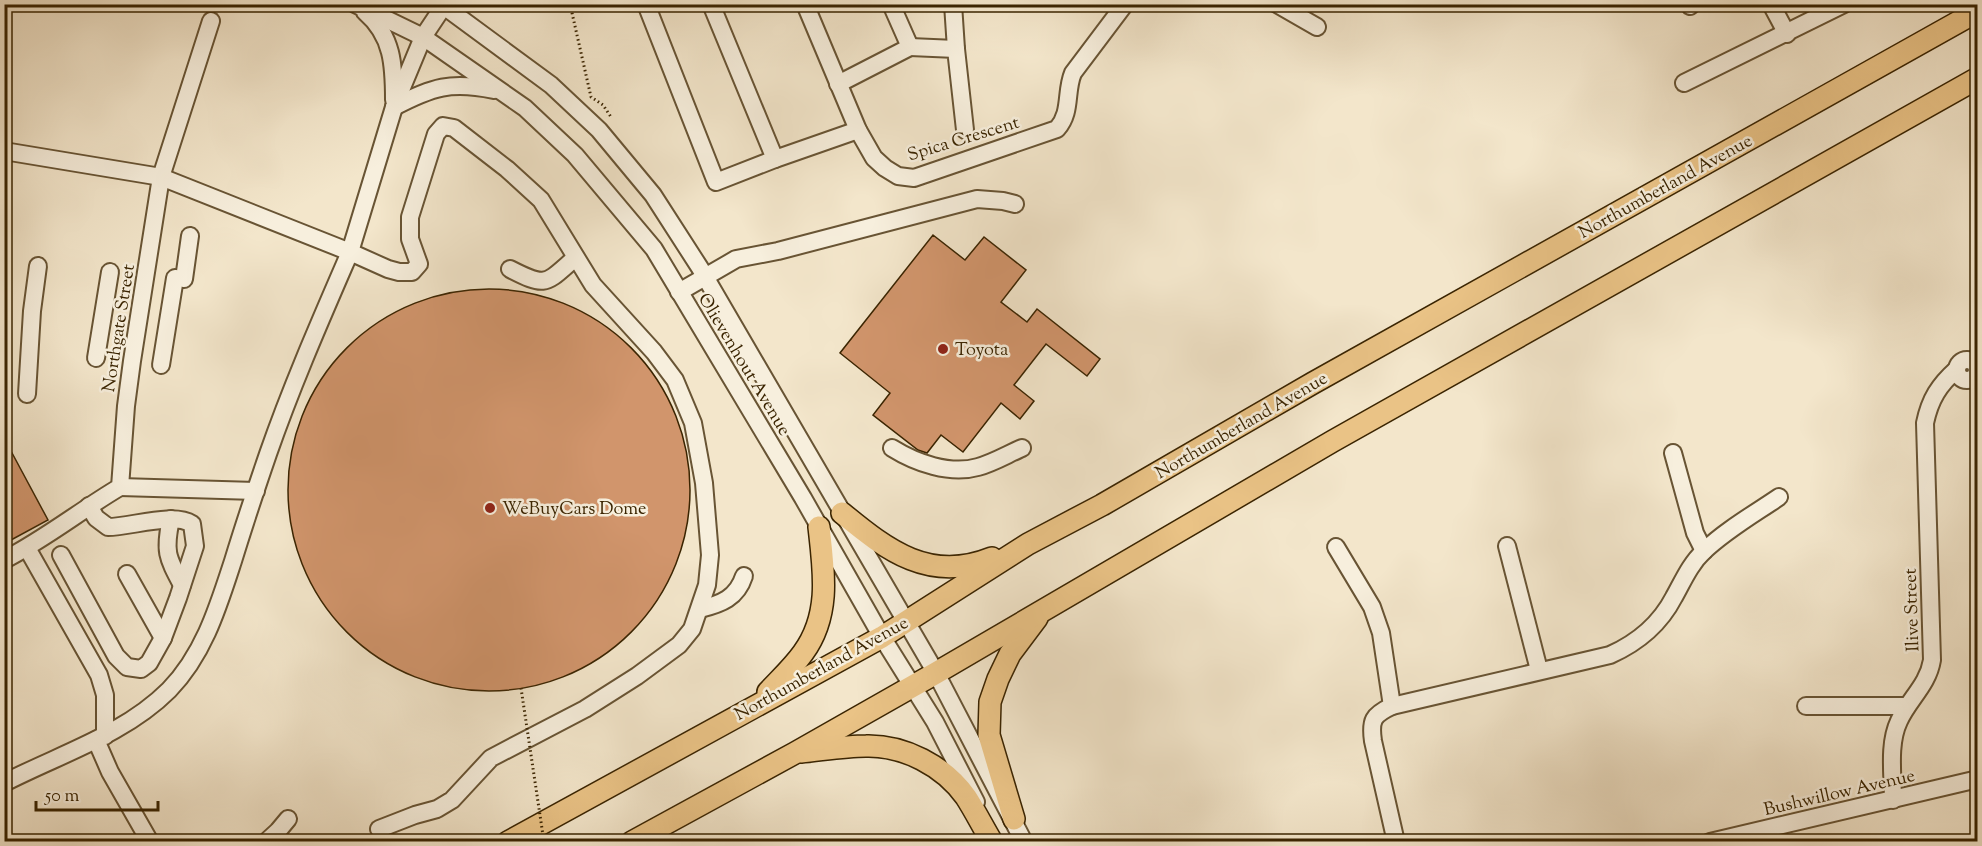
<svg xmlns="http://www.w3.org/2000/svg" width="1982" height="846" font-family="'Sorts Mill Goudy',serif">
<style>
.building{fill:#d1956c;stroke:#3a2401;stroke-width:1.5}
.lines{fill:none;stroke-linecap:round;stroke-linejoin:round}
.minor-casing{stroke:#685434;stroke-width:20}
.major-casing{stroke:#3a2401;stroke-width:24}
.path{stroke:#3a2401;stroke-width:3;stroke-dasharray:1.5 3;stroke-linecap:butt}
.minor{stroke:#f7efdd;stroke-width:16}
.major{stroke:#eac386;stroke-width:21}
.path-bridge{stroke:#3a2401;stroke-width:3;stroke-dasharray:1.5 3;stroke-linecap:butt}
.poi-dot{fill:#8f2418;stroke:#f7efdd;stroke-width:2}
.labels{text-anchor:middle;stroke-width:5;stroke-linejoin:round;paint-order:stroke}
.street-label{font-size:18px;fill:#3a2401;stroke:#f7efdd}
.poi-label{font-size:18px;fill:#3a2401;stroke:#f7efdd;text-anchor:start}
</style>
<rect width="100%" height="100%" fill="#f3e6cb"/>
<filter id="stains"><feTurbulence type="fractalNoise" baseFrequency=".00333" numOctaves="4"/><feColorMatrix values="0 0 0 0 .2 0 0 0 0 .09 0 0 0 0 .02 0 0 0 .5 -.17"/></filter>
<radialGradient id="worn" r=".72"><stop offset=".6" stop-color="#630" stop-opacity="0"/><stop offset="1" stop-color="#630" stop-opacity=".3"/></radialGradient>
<g class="building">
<path d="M933,235L965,260L984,237L1026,270L1001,302L1027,322L1037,309L1100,359L1087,376L1046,344L1014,385L1034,401L1020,419L1001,403L963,452L941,435L927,453L918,450L873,415L890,393L840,353Z"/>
<circle cx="489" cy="490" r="201"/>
<path d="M4,438L48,520L11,540L4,533Z"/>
</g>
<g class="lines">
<defs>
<g id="minor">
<path d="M355,4L423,37L525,108L575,155L654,249L803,498L882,637L935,722L976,802"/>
<path d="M441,4L551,85L599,130L653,195L700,268L936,673L1024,842"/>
<path d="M646,4L716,182L775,159"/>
<path d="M711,4L775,159L858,130"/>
<path d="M805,4L858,130L874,158L885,168L898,176L914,178L1057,129C1072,112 1065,92 1073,73L1125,4"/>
<path d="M953,4L956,49"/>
<path d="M1277,4L1317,27"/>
<path d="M1689,4L1690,6"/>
<path d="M1771,4L1787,34"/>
<path d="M365,12C393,36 394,66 394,100"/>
<path d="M910,47L956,49L965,130"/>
<path d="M1684,83L1844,4"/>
<path d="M838,84L910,47L891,4"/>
<path d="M394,107C432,87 451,81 494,90"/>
<path d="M4,151L161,177L350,252L394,107L423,37L445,4"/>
<path d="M510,269C547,288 545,284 575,258"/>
<path d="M184,279L190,236"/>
<path d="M679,292L736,259L778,251L977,199L1003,201L1015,204"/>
<path d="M96,358L110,272"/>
<circle cx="1967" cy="370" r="10"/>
<path d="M161,365L175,278"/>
<path d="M27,394L32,311L38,266"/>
<path d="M892,448C916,463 950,475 978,467C993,463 1008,454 1022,448"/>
<path d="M1673,453L1695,533L1704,551"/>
<path d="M120,487L256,491"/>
<path d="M171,519C164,551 167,557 182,585"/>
<path d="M1507,546L1539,670"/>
<path d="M1336,547L1372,607L1381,633L1392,706"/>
<path d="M27,548L99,675L105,695V736"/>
<path d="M61,555L116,656L127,667L141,669L149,663L163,638L178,598L195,546L192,524C173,512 131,527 108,527L96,518L89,506"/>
<path d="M4,560C45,539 81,510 120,487L126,406L132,361L161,177L211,21"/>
<path d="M127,574L163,638"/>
<path d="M700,609C721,604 737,598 744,576"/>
<path d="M1806,706H1907"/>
<path d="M96,740L110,772L150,842"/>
<path d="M4,783C60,754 124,735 169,690C204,654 218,607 233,561C244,525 256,489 268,454C292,385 321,319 350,252L388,269L399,272H412L419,264L410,239V217L436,134L443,126L454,128L507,169L541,200L593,285L654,352L675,380L693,423L704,483L710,555L707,585L692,629L679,645L637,676L585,709L491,758L452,800L437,809L415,815L379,829"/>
<path d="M1893,800C1893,775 1888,744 1899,721C1909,699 1928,685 1932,660L1925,423C1930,399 1939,385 1957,369"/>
<path d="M266,842L278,831L288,819"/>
<path d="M1396,842L1373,741C1370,720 1373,715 1392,706L1610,655C1637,643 1660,624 1674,597C1683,581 1690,564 1704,551C1726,530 1754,514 1779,497"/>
<path d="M1710,842L1978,779"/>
</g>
<g id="major">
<path d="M842,513C888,551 930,583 992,558"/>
<path d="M768,692C780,679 793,667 803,653C831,615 824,571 819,527"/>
<path d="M801,752C822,750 845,746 866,746C904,745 944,766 966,797C975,811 983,827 992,842"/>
<path d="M1014,819L989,735L990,702L998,679L1010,654L1037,618"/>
<path d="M508,842L882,637L1028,544L1102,505L1313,383L1978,11"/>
<path d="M632,842L795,753L936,673L1333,441L1978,78"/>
</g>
</defs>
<use href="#minor" class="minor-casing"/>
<use href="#major" class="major-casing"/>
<path class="path" d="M570,4L591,97L603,105L611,117"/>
<use href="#minor" class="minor"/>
<use href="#major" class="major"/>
<path class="path-bridge" d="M521,688L544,842"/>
</g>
<g class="poi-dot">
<circle cx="943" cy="349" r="6"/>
<circle cx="490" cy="508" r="6"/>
</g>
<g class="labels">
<g class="street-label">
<text transform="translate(963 138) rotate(-17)" y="6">Spica Crescent</text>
<text transform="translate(1665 186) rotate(-29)" y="6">Northumberland Avenue</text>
<text transform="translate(118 328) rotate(-81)" y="6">Northgate Street</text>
<text transform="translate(745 364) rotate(59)" y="6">Olievenhout Avenue</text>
<text transform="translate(1241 425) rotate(-30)" y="6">Northumberland Avenue</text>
<text transform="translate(1911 610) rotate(-92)" y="6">Ilive Street</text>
<text transform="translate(821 668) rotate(-29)" y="6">Northumberland Avenue</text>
<text transform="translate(1839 792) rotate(-13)" y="6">Bushwillow Avenue</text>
</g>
<g class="poi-label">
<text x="955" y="355">Toyota</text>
<text x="502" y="514">WeBuyCars Dome</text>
</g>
</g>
<rect width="1982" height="846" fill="none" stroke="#f3e6cb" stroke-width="24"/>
<rect x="6" y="6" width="1970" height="834" fill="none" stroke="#3a2401" stroke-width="3"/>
<rect x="12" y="12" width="1958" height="822" fill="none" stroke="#3a2401" stroke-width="1.5"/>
<path d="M36 801v9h122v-9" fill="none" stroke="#3a2401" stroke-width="3"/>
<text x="45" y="801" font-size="18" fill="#3a2401" stroke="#f7efdd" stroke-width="4.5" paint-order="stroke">50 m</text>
<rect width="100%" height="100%" filter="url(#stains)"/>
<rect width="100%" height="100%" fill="url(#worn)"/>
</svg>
